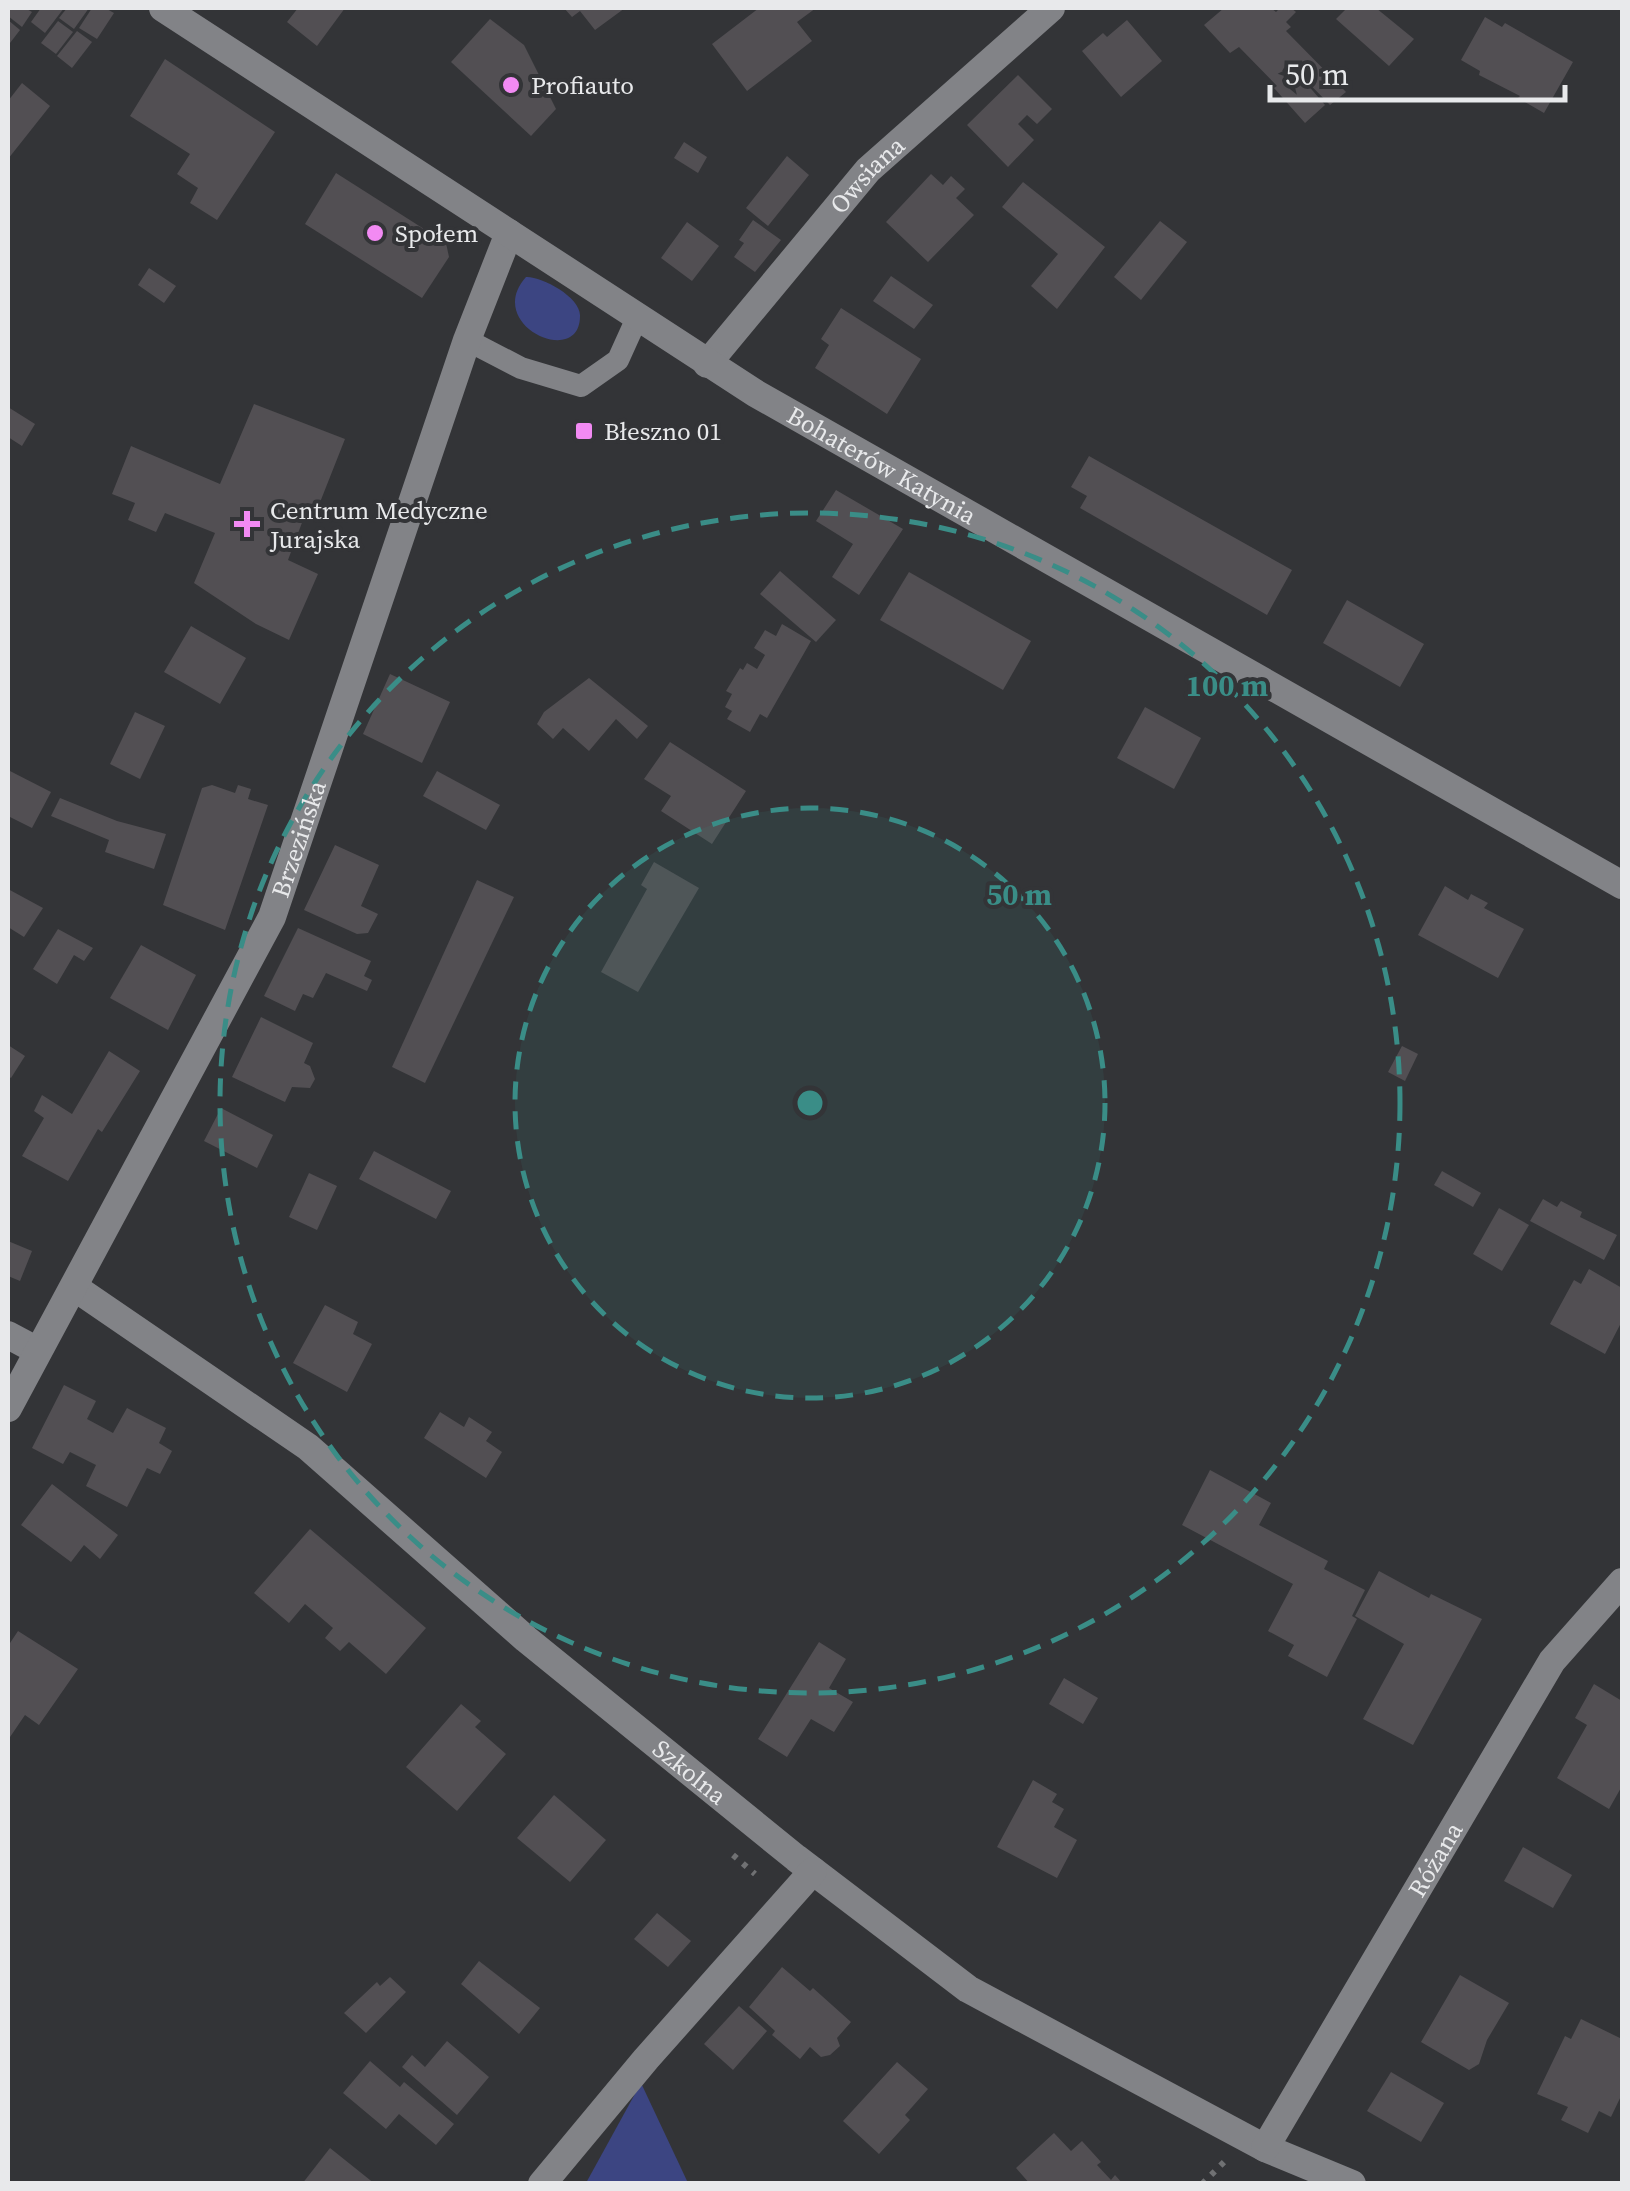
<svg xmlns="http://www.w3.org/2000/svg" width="1630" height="2191" font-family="'Source Serif 4',serif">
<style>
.green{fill:#3c4582}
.building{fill:#524f53}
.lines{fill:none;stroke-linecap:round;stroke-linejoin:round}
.path{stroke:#707173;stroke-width:6;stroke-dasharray:5 8;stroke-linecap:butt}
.service{stroke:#828387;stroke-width:22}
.minor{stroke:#828387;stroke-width:28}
.tertiary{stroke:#828387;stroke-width:28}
.ring{fill:none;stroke:#3a8d87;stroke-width:5;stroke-dasharray:18 12}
.poi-dot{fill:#f28af3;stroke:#333437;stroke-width:4}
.labels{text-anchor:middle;stroke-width:8;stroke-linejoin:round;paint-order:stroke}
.poi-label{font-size:25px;fill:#e8e9eb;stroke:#333437;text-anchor:start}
.street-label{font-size:25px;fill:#e8e9eb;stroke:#333437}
.centre{fill:#3a8d87;stroke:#333437;stroke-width:5}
.ring-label{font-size:30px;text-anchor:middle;font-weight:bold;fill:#3a8d87;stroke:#333437;stroke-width:8;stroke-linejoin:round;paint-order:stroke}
</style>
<rect width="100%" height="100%" fill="#333437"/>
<g class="green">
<path d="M526,277C541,276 581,297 580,316C580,369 483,325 526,277Z"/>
<path d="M641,2083L688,2183H586Z"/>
</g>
<g class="building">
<path d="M8,8H25L32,12L22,27L8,16Z"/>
<path d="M41,8H64L45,33L31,22Z"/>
<path d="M67,8H89L74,29L59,18Z"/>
<path d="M92,8H105L114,13L97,39L79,28Z"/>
<path d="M298,8H345L317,46L287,22Z"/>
<path d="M564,8H625L595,30L580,11L572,17Z"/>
<path d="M759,8H816L797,22L812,41L747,91L712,44Z"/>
<path d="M1224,8H1271L1276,12L1280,8H1291L1296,12L1286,22L1291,27L1286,31L1346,92L1330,105L1288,62L1325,105L1305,123L1274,88L1277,86L1239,47L1230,53L1204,25Z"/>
<path d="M1347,8H1376L1414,39L1389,66L1336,19Z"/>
<path d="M1485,17L1502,27L1505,23L1573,62L1544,113L1518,98L1520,96L1479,75L1480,71L1461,60Z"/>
<path d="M490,19L524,45L556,109L531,136L451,62Z"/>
<path d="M8,20L20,30L10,43L8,41Z"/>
<path d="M1127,20L1162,61L1121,97L1082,51L1103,33L1107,37Z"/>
<path d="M58,21L73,32L56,54L41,43Z"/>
<path d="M77,31L92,42L72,68L57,56Z"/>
<path d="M165,59L275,132L217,220L190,203L198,188L177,174L190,154L130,116Z"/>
<path d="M1018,75L1052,109L1037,124L1027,115L1018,124L1034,140L1008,167L967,125Z"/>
<path d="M22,83L50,106L8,159V101Z"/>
<path d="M684,142L707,157L698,173L674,158Z"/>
<path d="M787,156L809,175L768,226L746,208Z"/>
<path d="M336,173L446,243L449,257L422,298L305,224Z"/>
<path d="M931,174L943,185L951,176L965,189L956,198L974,215L928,262L886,222Z"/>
<path d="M1023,182L1105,247L1057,309L1031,286L1058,254L1002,207Z"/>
<path d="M753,220L781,240L755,272L734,257L744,243L739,240Z"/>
<path d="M1160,221L1187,242L1141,300L1114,277Z"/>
<path d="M687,222L719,246L692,281L661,258Z"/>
<path d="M149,268L176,286L164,303L138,285Z"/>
<path d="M891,276L933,305L914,329L873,301Z"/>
<path d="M841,308L921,359L887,414L815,368L829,345L821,339Z"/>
<path d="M254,404L345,439L315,515L306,512L288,560L318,574L289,640L256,624L194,583L215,533L165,513L156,532L128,520L135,503L112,494L131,446L220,484Z"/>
<path d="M8,407L35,424L22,446L8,437Z"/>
<path d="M1089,456L1292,570L1267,615L1080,508L1087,496L1071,487Z"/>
<path d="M836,490L903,529L859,595L832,577L853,544L816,521Z"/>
<path d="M780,571L836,620L816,642L760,594Z"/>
<path d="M909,572L1031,641L1003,690L880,620Z"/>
<path d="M1347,600L1424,644L1400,687L1323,643Z"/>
<path d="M782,624L811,641L767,718L760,714L750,732L727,719L732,711L725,707L732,694L726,691L740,668L743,670L747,663L757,669L765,655L754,648L765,630L776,636Z"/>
<path d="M191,626L246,658L220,704L164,672Z"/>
<path d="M390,674L450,702L422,763L363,734Z"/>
<path d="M589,678L648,726L637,739L616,719L589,751L563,728L553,739L537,724L544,712Z"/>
<path d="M1145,707L1201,738L1174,789L1117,758Z"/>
<path d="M135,712L165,726L140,779L110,764Z"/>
<path d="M670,742L746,791L712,844L661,811L671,796L644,779Z"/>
<path d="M8,770L51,792L32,828L8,816Z"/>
<path d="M437,771L500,805L486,830L423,796Z"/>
<path d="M212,785L235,793L238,785L251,789L248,799L268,805L225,930L163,905L202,788Z"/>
<path d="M60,798L117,821L166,834L154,869L105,852L109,840L51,816Z"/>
<path d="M335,845L379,865L361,906L378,914L368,933L357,934L304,910Z"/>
<path d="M654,862L699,888L638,992L601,972L647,889L641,885Z"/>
<path d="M477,880L514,897L425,1083L392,1067Z"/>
<path d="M1445,886L1468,900L1471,894L1488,903L1484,908L1524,929L1498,978L1418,935Z"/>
<path d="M8,889L43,908L24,937L8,927Z"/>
<path d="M298,928L371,961L364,976L372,980L367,991L326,973L313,998L303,994L295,1011L264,996Z"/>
<path d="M58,929L93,948L84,961L74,955L57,984L33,969Z"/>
<path d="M141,945L196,975L168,1030L110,998Z"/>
<path d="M261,1017L313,1043L304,1063L310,1066L315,1079L310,1088L292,1087L285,1102L232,1077Z"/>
<path d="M8,1045L25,1056L11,1078L8,1076Z"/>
<path d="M1402,1046L1418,1054L1405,1081L1388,1072Z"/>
<path d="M109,1051L140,1071L102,1132L98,1129L68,1181L22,1156L44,1118L34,1111L42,1095L72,1114Z"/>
<path d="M221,1108L273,1135L257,1168L204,1141Z"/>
<path d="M374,1151L451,1191L436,1219L359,1179Z"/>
<path d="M1442,1171L1481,1193L1473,1207L1434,1185Z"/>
<path d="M309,1173L337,1186L317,1230L289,1217Z"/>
<path d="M1543,1199L1557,1207L1561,1201L1582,1212L1580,1217L1617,1235L1604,1260L1530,1221Z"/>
<path d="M1499,1208L1529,1225L1502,1271L1473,1254Z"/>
<path d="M8,1241L32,1251L20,1281L8,1276Z"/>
<path d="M1589,1269L1622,1288V1321L1605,1354L1550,1324L1574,1280L1581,1284Z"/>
<path d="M325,1305L358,1322L353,1334L372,1344L347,1392L293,1363Z"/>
<path d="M64,1385L96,1401L87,1419L113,1433L127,1408L166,1428L159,1443L172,1451L160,1474L147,1468L127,1507L86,1486L96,1465L70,1452L63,1464L32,1448Z"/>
<path d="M440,1412L464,1427L469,1417L492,1432L486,1441L502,1452L486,1478L424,1438Z"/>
<path d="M1210,1470L1271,1503L1259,1525L1328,1561L1324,1569L1365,1590L1352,1616L1357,1619L1327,1677L1288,1656L1294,1645L1268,1631L1293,1584L1182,1525Z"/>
<path d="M52,1484L118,1535L100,1559L84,1545L71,1562L21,1525Z"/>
<path d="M310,1529L426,1628L386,1674L349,1642L340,1651L325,1638L333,1628L305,1604L289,1623L254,1593Z"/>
<path d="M1379,1571L1429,1598L1431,1594L1482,1619L1413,1745L1363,1719L1404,1644L1355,1616Z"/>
<path d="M18,1631L78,1669L39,1725L25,1715L8,1740V1646Z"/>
<path d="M819,1642L846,1659L829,1688L853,1702L834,1732L811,1719L787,1757L758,1739Z"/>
<path d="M1064,1678L1098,1698L1083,1724L1049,1704Z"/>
<path d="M1594,1684L1622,1701V1786L1609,1809L1557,1778L1587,1725L1575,1718Z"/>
<path d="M461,1704L481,1721L475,1727L506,1754L457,1811L406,1767Z"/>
<path d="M1033,1780L1057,1794L1052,1802L1064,1809L1054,1827L1077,1840L1057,1878L997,1847Z"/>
<path d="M554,1795L606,1840L570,1882L517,1838Z"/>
<path d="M1523,1847L1572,1875L1553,1908L1504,1881Z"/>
<path d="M657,1913L691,1941L668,1967L634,1939Z"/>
<path d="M479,1961L540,2008L519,2034L461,1984Z"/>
<path d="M782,1967L810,1991L813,1988L851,2022L837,2038L840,2046L830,2055L821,2057L810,2047L800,2059L772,2035L775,2031L749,2007Z"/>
<path d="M1460,1975L1509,2003L1487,2040L1479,2064L1469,2070L1421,2042Z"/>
<path d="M390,1977L406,1992L366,2033L344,2013L377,1982L380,1986Z"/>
<path d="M739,2006L767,2031L733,2070L704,2044Z"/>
<path d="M1581,2019L1622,2039V2094L1611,2117L1599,2111L1588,2133L1561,2120L1568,2107L1537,2094L1565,2036L1571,2039Z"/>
<path d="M447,2041L489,2077L457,2115L402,2067L412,2055L425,2067Z"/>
<path d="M370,2061L400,2087L404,2082L454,2124L436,2145L399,2114L386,2129L343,2093Z"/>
<path d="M897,2062L928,2089L905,2115L910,2120L879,2154L843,2121Z"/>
<path d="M1391,2072L1444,2103L1421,2142L1367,2111Z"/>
<path d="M1054,2133L1071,2151L1082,2141L1101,2162L1097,2165L1111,2180L1115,2175L1123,2184H1030L1016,2168Z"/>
<path d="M330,2148L375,2184H302Z"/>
</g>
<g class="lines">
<g class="path">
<path d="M733,1855L755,1874"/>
<path d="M1202,2184L1225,2161"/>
</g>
<path class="service" d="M467,340L521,368L581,386L618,360L637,318"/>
<g class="minor">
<path id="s1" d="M707,364L868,170L1051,8"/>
<path id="s2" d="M74,1287L308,1447L526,1639L796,1858L968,1989L1265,2148L1352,2184"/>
<path d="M8,1335L38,1351"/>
<path id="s3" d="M8,1408L272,917L467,340L509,233"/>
<path id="s4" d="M1265,2148L1552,1661L1622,1582"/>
<path d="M542,2184L646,2059L813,1871"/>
</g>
<path class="tertiary" id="s5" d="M163,8L755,393L1622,885"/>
</g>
<circle cx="810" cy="1103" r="295" fill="#3a8d87" fill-opacity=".12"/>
<g class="ring">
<circle cx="810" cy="1103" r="295"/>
<circle cx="810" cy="1103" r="590"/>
</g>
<g class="poi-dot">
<circle cx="511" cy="85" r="10"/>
<circle cx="375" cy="233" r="10"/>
<rect x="574" y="421" width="20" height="20" rx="5"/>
<path d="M242 509h10v10h10v10h-10v10h-10v-10h-10v-10h10z"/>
</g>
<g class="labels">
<g class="poi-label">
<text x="531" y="94">Profiauto</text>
<text x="395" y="242">Społem</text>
<text x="604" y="440">Błeszno 01</text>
<text x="270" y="519">Centrum Medyczne<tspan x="270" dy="29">Jurajska</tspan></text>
</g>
<g class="street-label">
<text dy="9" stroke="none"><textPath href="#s1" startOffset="248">Owsiana</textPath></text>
<text dy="9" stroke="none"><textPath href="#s5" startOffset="852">Bohaterów Katynia</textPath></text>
<text dy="9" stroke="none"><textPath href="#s3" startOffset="640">Brzezińska</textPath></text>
<text dy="9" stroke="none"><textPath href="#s2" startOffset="785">Szkolna</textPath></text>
<text dy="9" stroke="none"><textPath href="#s4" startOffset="335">Różana</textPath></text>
</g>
</g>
<circle cx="810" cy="1103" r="15" class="centre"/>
<g class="ring-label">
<text x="1227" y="696">100 m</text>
<text x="1019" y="905">50 m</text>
</g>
<rect width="1630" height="2191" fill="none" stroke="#e8e9eb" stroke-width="20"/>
<path d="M1270 85v15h295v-15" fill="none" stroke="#e8e9eb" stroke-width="5"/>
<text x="1285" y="85" font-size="30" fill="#e8e9eb" stroke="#333437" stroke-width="8" paint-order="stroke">50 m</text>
</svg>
